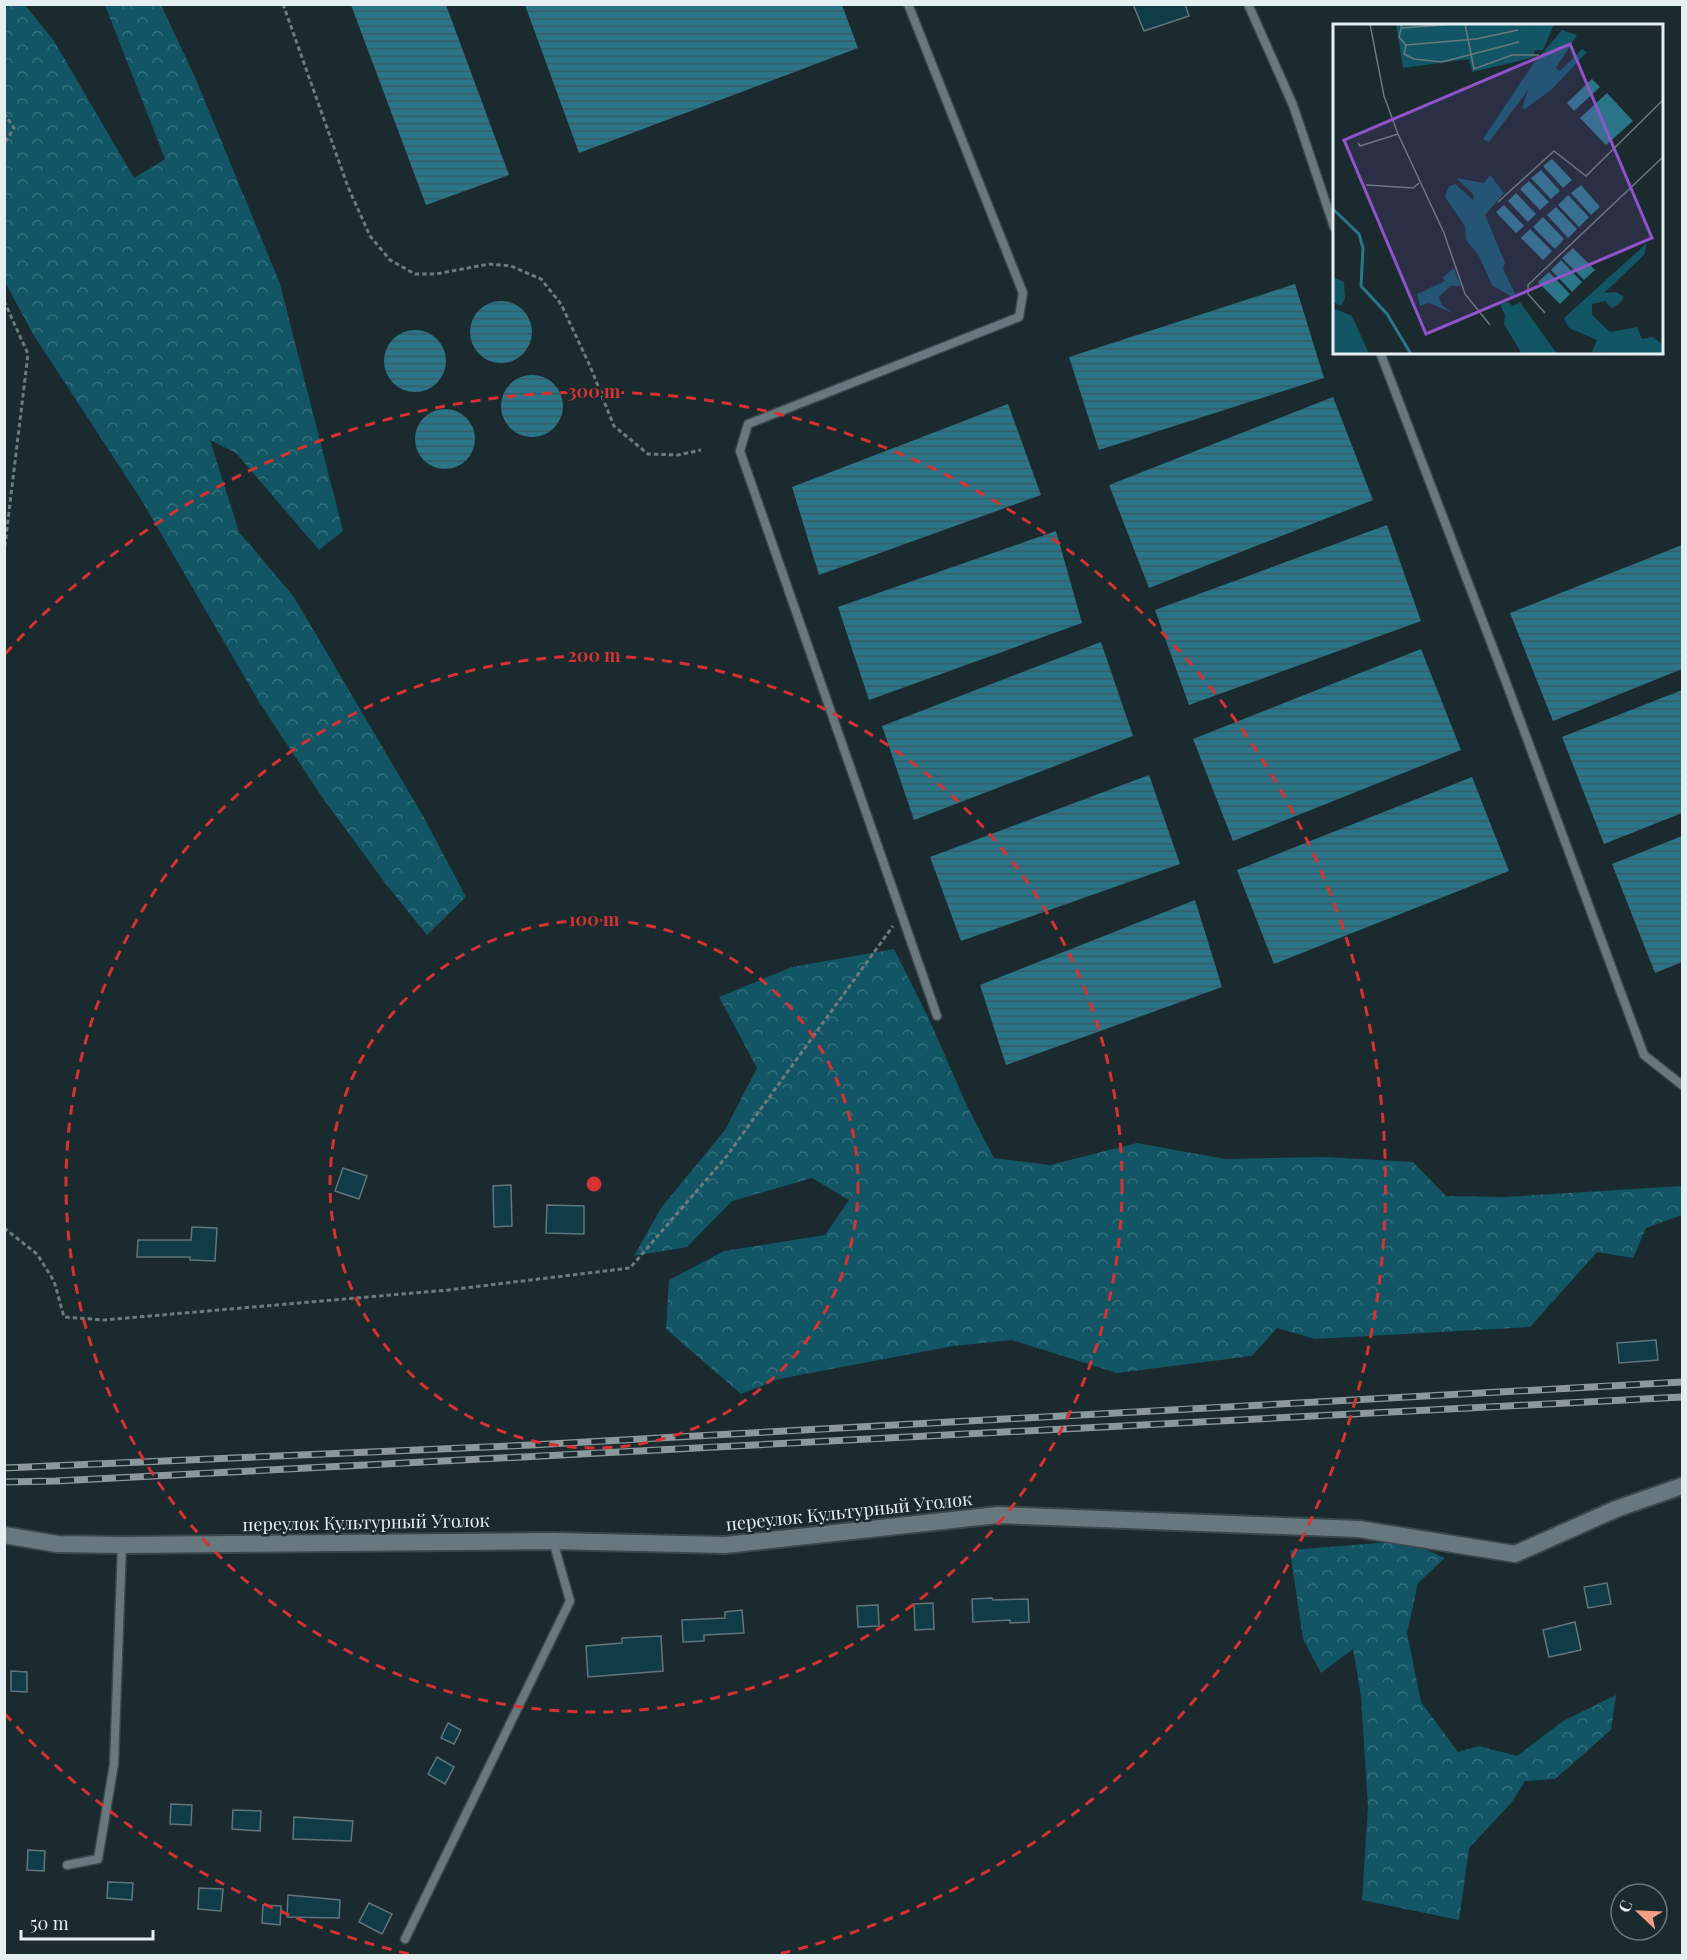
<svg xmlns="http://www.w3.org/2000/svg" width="1687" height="1960" font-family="'Playfair Display',serif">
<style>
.forest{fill:url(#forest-crowns)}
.water{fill:url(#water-rules)}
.building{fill:#0f3c47;stroke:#63757a;stroke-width:1.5}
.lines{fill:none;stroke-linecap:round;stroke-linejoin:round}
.lane-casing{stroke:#3a474b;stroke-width:11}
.street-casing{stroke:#3a474b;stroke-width:20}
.path{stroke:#6d7a7e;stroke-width:3;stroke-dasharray:4.5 3;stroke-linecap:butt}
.lane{stroke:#67797f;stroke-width:8}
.street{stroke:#67797f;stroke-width:16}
.rail-casing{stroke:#8c999c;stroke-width:7}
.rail{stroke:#1a2a2e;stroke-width:4.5;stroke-dasharray:14;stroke-linecap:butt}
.ring{fill:none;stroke:#d73232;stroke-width:3;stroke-dasharray:10 8}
.labels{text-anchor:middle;stroke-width:5;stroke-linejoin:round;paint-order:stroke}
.street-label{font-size:18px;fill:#e5eff2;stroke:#1a2a2e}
.inset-river{fill:none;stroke:#2b7588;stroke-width:3}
.inset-road{fill:none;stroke:#6b797c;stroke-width:1.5}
.view{fill:#9053c9;fill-opacity:0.15;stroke:#9053c9;stroke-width:3}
.inset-edge{fill:none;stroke:#e5eff2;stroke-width:3}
.centre{fill:#d73232;stroke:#1a2a2e;stroke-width:3}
.ring-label{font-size:18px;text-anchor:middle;font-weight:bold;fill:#d73232;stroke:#1a2a2e;stroke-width:5;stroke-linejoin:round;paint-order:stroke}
</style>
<defs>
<pattern id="forest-crowns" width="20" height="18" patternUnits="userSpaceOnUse" patternTransform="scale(1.5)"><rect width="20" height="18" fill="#125666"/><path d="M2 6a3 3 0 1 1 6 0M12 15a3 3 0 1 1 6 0" fill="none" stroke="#346f7c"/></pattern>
<pattern id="water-rules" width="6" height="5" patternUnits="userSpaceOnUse" patternTransform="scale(1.5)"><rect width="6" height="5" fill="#2b7588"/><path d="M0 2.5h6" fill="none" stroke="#395c65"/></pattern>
</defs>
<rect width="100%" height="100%" fill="#1a2a2e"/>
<g class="forest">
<path d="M4,5H25L54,41L134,178L165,159L105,5H161L195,77L280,284L343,531L319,550L236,453L210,440L239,532L294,597L423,816L466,897L427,935L385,883L322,797L259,702L142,501L33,334L5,282Z"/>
<path d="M894,949L929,1019L967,1106L994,1158L1050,1165L1137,1143L1225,1159L1326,1157L1413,1162L1446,1196L1504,1197L1682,1186V1215L1646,1228L1633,1258L1597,1252L1530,1327L1315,1339L1277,1328L1252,1356L1117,1373L1012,1340L953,1346L779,1379L741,1394L666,1329L669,1280L724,1251L825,1235L849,1200L812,1178L732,1201L687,1247L634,1256L661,1208L725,1130L757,1068L719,997L792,967Z"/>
<path d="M1405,1541L1445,1558L1418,1583L1407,1633L1421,1702L1458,1752L1479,1746L1517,1756L1563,1721L1616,1695L1611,1730L1555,1779L1525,1781L1512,1802L1469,1848L1459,1920L1362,1900L1368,1807L1361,1696L1353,1649L1321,1673L1303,1639L1290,1550Z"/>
</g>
<g class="water">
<path d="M351,5H446L509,175L426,205Z"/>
<path d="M525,5H842L858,48L579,153Z"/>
<path d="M1295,284L1324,378L1099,450L1069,357Z"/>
<circle cx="501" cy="332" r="31"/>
<circle cx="415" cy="361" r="31"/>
<circle cx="532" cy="406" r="31"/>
<path d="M1333,397L1373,500L1149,588L1109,485Z"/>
<path d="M1008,404L1041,495L819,575L792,487Z"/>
<circle cx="445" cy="439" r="30"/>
<path d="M1387,525L1421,621L1189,705L1155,610Z"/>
<path d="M1056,531L1082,623L869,700L838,607Z"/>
<path d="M1682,545V669L1553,721L1510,613Z"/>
<path d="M1101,642L1133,736L914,820L882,726Z"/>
<path d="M1421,649L1461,750L1233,841L1193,739Z"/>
<path d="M1682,690V813L1604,844L1562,737Z"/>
<path d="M1149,775L1180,864L961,941L930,857Z"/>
<path d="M1472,777L1509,871L1274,964L1237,870Z"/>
<path d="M1682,836V962L1655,973L1612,864Z"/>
<path d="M1195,900L1222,987L1006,1065L980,985Z"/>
</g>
<g class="building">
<path d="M1133,4H1185L1189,16L1144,31Z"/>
<path d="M343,1168L367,1176L359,1199L335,1191Z"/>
<path d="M511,1185L512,1226L494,1227L493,1186Z"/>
<path d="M547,1205L584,1206V1234L546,1233Z"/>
<path d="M192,1227L217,1228L215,1261L190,1260V1257H137L138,1240H191Z"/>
<path d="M1656,1340L1658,1360L1619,1363L1617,1343Z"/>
<path d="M1607,1583L1611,1604L1588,1608L1584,1587Z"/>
<path d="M992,1598L993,1600L1028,1599L1029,1622L1010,1623V1620L973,1622L972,1599Z"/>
<path d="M933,1603L934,1629L915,1630L914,1604Z"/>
<path d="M878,1605L879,1626L858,1627L857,1606Z"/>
<path d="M742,1610L744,1633L704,1635V1641L683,1642L682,1620L725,1618V1612Z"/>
<path d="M1575,1622L1581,1650L1549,1657L1543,1630Z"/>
<path d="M661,1636L663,1671L588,1677L586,1646L622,1643V1638Z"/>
<path d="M11,1671L27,1672V1692L11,1691Z"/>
<path d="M448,1723L461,1730L454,1744L441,1738Z"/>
<path d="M437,1757L454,1767L445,1784L428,1774Z"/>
<path d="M171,1804L192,1805L191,1825L170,1824Z"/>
<path d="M233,1810L261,1811L260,1831L232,1829Z"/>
<path d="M294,1817L353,1821L351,1841L293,1839Z"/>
<path d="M28,1850L45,1851L44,1871L27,1870Z"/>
<path d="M108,1882L133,1883L132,1900L107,1898Z"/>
<path d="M199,1888L223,1889L221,1911L198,1909Z"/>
<path d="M288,1895L340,1900L339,1918L287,1917Z"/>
<path d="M369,1903L392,1914L382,1934L359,1922Z"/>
<path d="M263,1905L281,1906L280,1925L262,1923Z"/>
</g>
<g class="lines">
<defs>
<g id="lane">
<path d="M908,4L1023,293L1019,317L748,424L740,451L937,1016"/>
<path d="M1248,4L1293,105L1334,227"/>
<path d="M1380,352L1506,682L1644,1055L1682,1085"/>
<path d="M67,1865L98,1859L114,1764L122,1545"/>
<path d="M405,1939L570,1601L553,1541"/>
</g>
<path id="street" d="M4,1535L57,1544L122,1545L553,1541L725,1545L998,1515L1359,1529L1515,1554L1616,1509L1682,1486"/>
</defs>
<use href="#lane" class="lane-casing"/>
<use href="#street" class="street-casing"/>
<g class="path">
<path d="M283,4L348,187L370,236L390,260L415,274H436L489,264L511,266L541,279L561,304L590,366L614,426L648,454L678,455L701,450"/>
<path d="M4,113L14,128L4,144"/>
<path d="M4,301L28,354L4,553"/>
<path d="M4,1228L37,1254L54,1281L64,1317L104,1320L448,1290L630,1268L726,1157L893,926"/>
</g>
<use href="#lane" class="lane"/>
<use href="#street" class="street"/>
<defs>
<g id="rail">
<path d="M4,1468L531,1445L1682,1382"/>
<path d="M4,1482L56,1481L1682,1397"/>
</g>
</defs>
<use href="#rail" class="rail-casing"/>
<use href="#rail" class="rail"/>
</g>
<g class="ring">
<circle cx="594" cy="1184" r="264"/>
<circle cx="594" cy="1184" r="528"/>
<path d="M409 1954A792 792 0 0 1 5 1714M5 654A792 792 0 1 1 779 1954"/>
</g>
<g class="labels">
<g class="street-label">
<text transform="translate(849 1512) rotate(-6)" y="6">переулок Культурный Уголок</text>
<text transform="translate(366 1523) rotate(-1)" y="6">переулок Культурный Уголок</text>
</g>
</g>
<g transform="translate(1333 24)">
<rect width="330" height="330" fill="#1a2a2e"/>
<path d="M189,0H221L210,26L198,27ZM229,6L244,11L223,44L227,47L249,25L254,28L218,66L192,85L189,84L195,66L156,118L150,115L200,40ZM157,151L171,169L152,191L172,239L170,245L183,272L179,273L159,261L146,232L133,216L132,202L112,173L116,162L122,160L140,176L141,171L123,154L151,159ZM314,219L311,231L271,269L283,268L291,273L287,279L279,284L272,277L259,280V291L277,308L304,303L309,315L320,313L330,321V330L259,328L264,316L236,304L231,294ZM121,244L128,262H117L106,273L109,281L120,289L96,279L87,282L84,270L112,257L109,254ZM0,253L11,258L12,274L8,282L0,278ZM175,278L180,282L187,278L224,330H189L171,300L172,291L167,280ZM0,284L19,292L36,330H0Z" fill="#125666"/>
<path d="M63,0H196L202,33L139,48L136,35L70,44Z" fill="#125666"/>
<path d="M259,55L267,63L241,87L234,79ZM274,69L300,97L273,121L247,94ZM219,135L239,156L230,164L210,142ZM208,146L227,167L218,175L198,154ZM196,157L216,178L207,186L187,165ZM248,161L267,183L258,191L238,169ZM183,169L203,190L195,198L175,177ZM235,171L256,193L246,203L225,181ZM171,181L191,202L183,209L163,188ZM223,183L244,205L235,214L214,191ZM210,193L231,215L222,225L200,203ZM197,205L219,227L210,236L188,214ZM240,224L262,246L251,256L229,234ZM228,236L249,258L239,268L218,246ZM216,248L237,270L227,280L205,258Z" fill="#2b7588"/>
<path class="inset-river" d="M0,185L26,210L30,224L28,262L54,290L78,330"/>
<path class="inset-road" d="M37,0L51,72L65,110L111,209L132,270L157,301M69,0L66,13L73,21L71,30L81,35L109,38L186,18M132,0L141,45L179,31H206M69,4L123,0M73,21L143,15L185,6M25,119L27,122L65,110M33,161L80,164L86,159M165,178L221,127L253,152L330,76M212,289L195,270V261L330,133"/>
<path class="view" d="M237,20L319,214L93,310L11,116Z"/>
<rect width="330" height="330" class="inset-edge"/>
</g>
<circle cx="594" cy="1184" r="9" class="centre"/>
<g class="ring-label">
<text x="594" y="398">300 m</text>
<text x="594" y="662">200 m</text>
<text x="594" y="926">100 m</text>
</g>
<rect width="1687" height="1960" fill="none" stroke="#e5eff2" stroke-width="12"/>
<g transform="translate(1639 1912) rotate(293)"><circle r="28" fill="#1a2a2e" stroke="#6b797c" stroke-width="1.5"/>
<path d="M0-4.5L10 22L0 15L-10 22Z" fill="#f39f85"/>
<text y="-9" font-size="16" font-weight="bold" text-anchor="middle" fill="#e5eff2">С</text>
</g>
<path d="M21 1930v9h132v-9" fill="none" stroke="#e5eff2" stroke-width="3"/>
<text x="30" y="1930" font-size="18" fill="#e5eff2" stroke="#1a2a2e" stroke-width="4.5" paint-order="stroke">50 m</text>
</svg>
